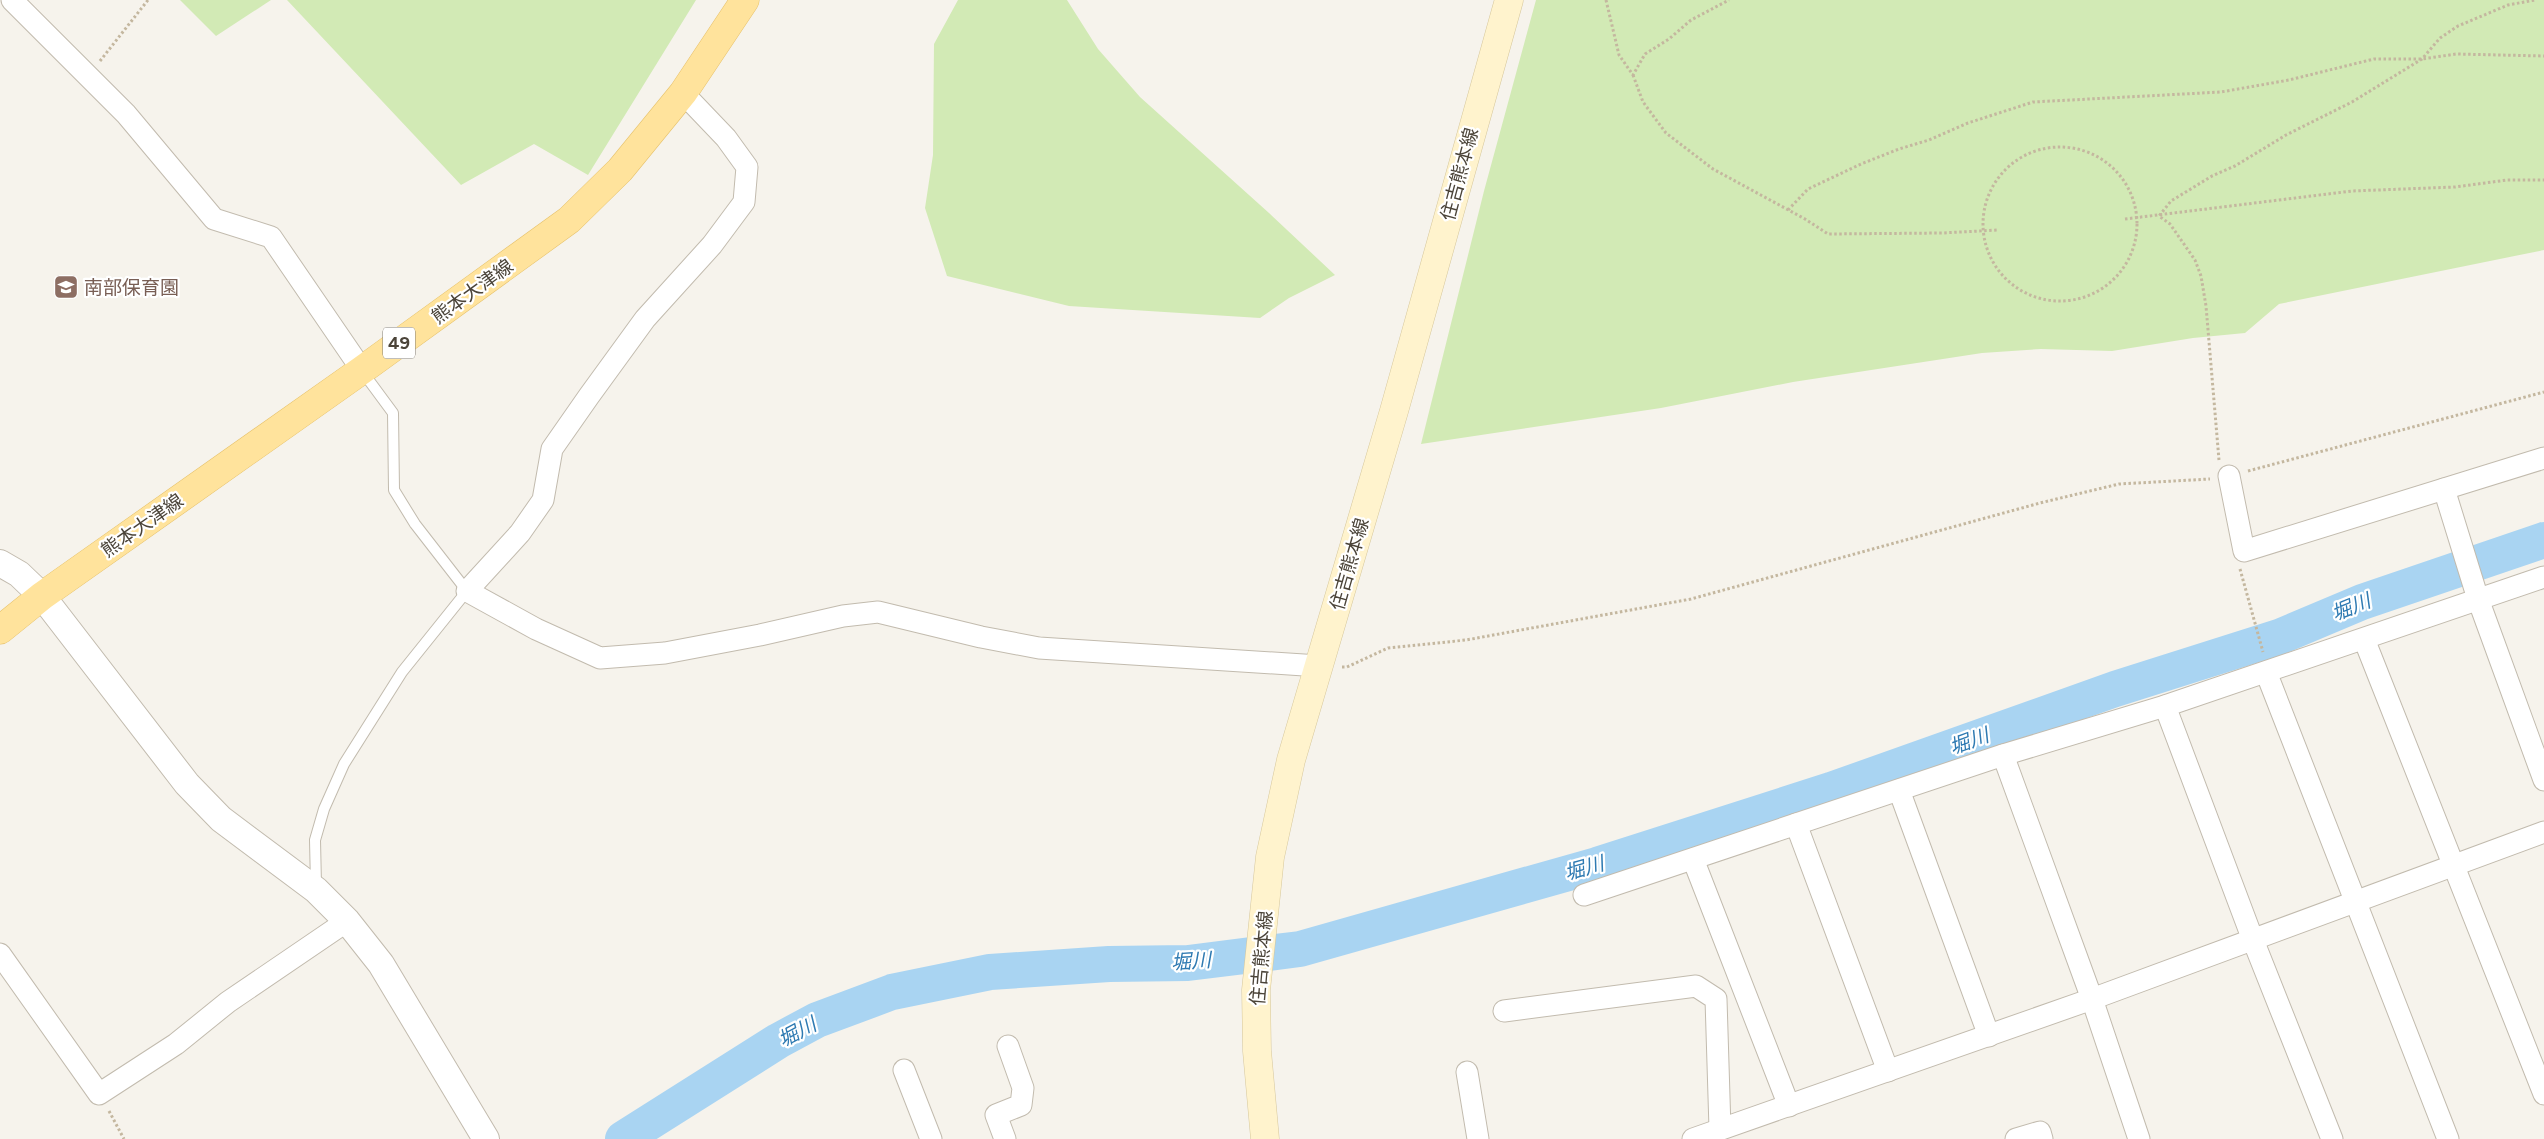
<svg xmlns="http://www.w3.org/2000/svg" width="2544" height="1139" font-family="Figtree,'Noto Sans JP',sans-serif">
<style>
.green{fill:#d2eab5}
.lines{fill:none;stroke-linecap:round;stroke-linejoin:round}
.river{stroke:#a9d4f2;stroke-width:36}
.service-casing{stroke:#c2bbae;stroke-width:12}
.minor-casing{stroke:#c2bbae;stroke-width:23}
.tertiary-casing{stroke:#c2bbae;stroke-width:28}
.secondary-casing{stroke:#d6c79b;stroke-width:29}
.primary-casing{stroke:#e6c16a;stroke-width:29}
.path{stroke:#c4b79f;stroke-width:3;stroke-dasharray:2.5 2.5;stroke-linecap:butt}
.service{stroke:#fff;stroke-width:10}
.minor{stroke:#fff;stroke-width:21}
.tertiary{stroke:#fff;stroke-width:26}
.secondary{stroke:#fff3cd;stroke-width:28}
.primary{stroke:#ffe39c;stroke-width:28}
.labels{text-anchor:middle;stroke-width:4.5;stroke-linejoin:round;paint-order:stroke}
.shield{fill:#fff;stroke:#817c74;stroke-width:1}
.shield-label{font-size:18px;font-weight:bold;fill:#4b4439}
.street-label{font-size:19px;fill:#4b4439;stroke:#fff}
.education-label{font-size:19px;fill:#785e54;stroke:#fff;text-anchor:start}
.water-label{font-size:20px;font-style:italic;fill:#2e7ab2;stroke:#fff}
</style>
<rect width="100%" height="100%" fill="#f6f3ec"/>
<g class="green">
<path d="M180,0H271L216,36Z"/>
<path d="M287,0H696L588,175L534,144L461,185Z"/>
<path d="M958,0H1067L1098,49L1140,97L1269,213L1335,275L1289,298L1260,318L1069,306L947,276L925,208L933,155L934,44Z"/>
<path d="M1536,0H2544V250L2279,304L2245,333L2193,338L2112,351L2041,349L1982,353L1793,382L1661,408L1421,444L1484,191Z"/>
</g>
<g class="lines">
<path class="river" d="M623,1139L778,1041L817,1020L892,992L990,972L1109,964L1188,963L1300,949L1597,865L1831,790L2115,689L2279,637L2362,602L2544,540"/>
<defs>
<path id="service" d="M316,885L315,840L324,809L344,764L402,672L467,591L415,524L394,490L393,413L362,371"/>
<g id="minor">
<path d="M12,0L126,114L214,219L271,237L362,370"/>
<path d="M683,93L726,138L747,167L744,202L712,245L645,319L589,396L552,449L543,500L520,533L467,591L536,629L600,658L665,653L760,635L843,616L878,612L981,637L1039,648L1319,666"/>
<path d="M2229,476L2244,551L2544,458"/>
<path d="M2444,489L2478,599L2544,780"/>
<path d="M2364,639L2544,1094"/>
<path d="M2266,672L2448,1139"/>
<path d="M2165,706L2253,940L2332,1139"/>
<path d="M2003,755L2092,999L2139,1139"/>
<path d="M1899,790L1989,1036"/>
<path d="M1796,824L1888,1071"/>
<path d="M1693,859L1789,1106"/>
<path d="M1584,895L2003,755L2165,706L2544,577"/>
<path d="M0,954L99,1094L176,1044L228,1002L347,921"/>
<path d="M1504,1011L1696,986L1716,999L1720,1129"/>
<path d="M904,1070L931,1139"/>
<path d="M1467,1072L1478,1139"/>
<path d="M1005,1139L996,1115L1021,1105L1023,1088L1008,1046"/>
<path d="M1693,1139L2092,999L2544,832"/>
<path d="M2016,1139L2040,1132L2042,1139"/>
</g>
<path id="tertiary" d="M0,563L19,574L42,596L187,784L221,819L316,890L347,921L381,964L486,1139"/>
<path id="secondary" d="M1265,1139L1257,1051L1256,990L1270,857L1291,760L1394,411L1509,0"/>
<path id="primary" d="M0,630L42,596L362,370L569,220L620,170L683,93L745,0"/>
</defs>
<use href="#service" class="service-casing"/>
<use href="#minor" class="minor-casing"/>
<use href="#tertiary" class="tertiary-casing"/>
<use href="#secondary" class="secondary-casing"/>
<use href="#primary" class="primary-casing"/>
<g class="path">
<path d="M1606,0L1619,55L1633,75L1645,54L1669,39L1691,20L1729,0"/>
<path d="M100,61L148,0"/>
<path d="M1633,75L1643,102L1666,133L1713,169L1805,219L1828,234L1942,233L1998,230"/>
<circle cx="2060" cy="224" r="77"/>
<path d="M1788,210L1808,189L1861,164L1899,149L1929,140L1968,123L2033,102L2221,92L2289,80L2374,59H2422L2456,54L2544,56"/>
<path d="M2125,219L2352,191L2455,187L2507,180H2544"/>
<path d="M2219,460L2206,306L2201,276L2195,260L2170,224L2159,216L2171,201L2212,176L2235,166L2286,135L2352,102L2422,59L2440,38L2458,26L2508,5L2535,0"/>
<path d="M2248,471L2544,392"/>
<path d="M2240,569L2263,652"/>
<path d="M1342,667H1347L1388,648L1466,640L1691,599L2040,503L2119,484L2210,479"/>
<path d="M109,1111L124,1139"/>
</g>
<use href="#service" class="service"/>
<use href="#minor" class="minor"/>
<use href="#tertiary" class="tertiary"/>
<use href="#secondary" class="secondary"/>
<use href="#primary" class="primary"/>
</g>
<defs>
<symbol id="school-square" viewBox="-11 -11 22 22"><rect x="-9" y="-9" width="18" height="18" rx="4" fill="#8d6e63" stroke="#fff"/><path d="M0-5L7-2L0 1L-7-2ZM-4 1L0 2.5L4 1V4Q0 6-4 4Z" fill="#fff"/></symbol>
</defs>
<g fill-rule="evenodd">
<use href="#school-square" x="52" y="273" width="28" height="28"/>
</g>
<g class="labels">
<rect class="shield" x="383" y="327.5" width="32" height="31" rx="4"/>
<g class="shield-label">
<text x="399" y="349">49</text>
</g>
<g class="street-label">
<text transform="translate(1459 174) rotate(-75)" y="7">住吉熊本線</text>
<text transform="translate(472 291) rotate(-36)" y="7">熊本大津線</text>
<text transform="translate(142 525) rotate(-35)" y="7">熊本大津線</text>
<text transform="translate(1349 564) rotate(-74)" y="7">住吉熊本線</text>
<text transform="translate(1261 958) rotate(-85)" y="7">住吉熊本線</text>
</g>
<g class="education-label">
<text x="84" y="294">南部保育園</text>
</g>
<g class="water-label">
<text transform="translate(2351 607) rotate(-22)" y="7">堀川</text>
<text transform="translate(1969 741) rotate(-20)" y="7">堀川</text>
<text transform="translate(1584 868) rotate(-16)" y="7">堀川</text>
<text transform="translate(1191 961) rotate(-4)" y="7">堀川</text>
<text transform="translate(797 1032) rotate(-28)" y="7">堀川</text>
</g>
</g>
</svg>
